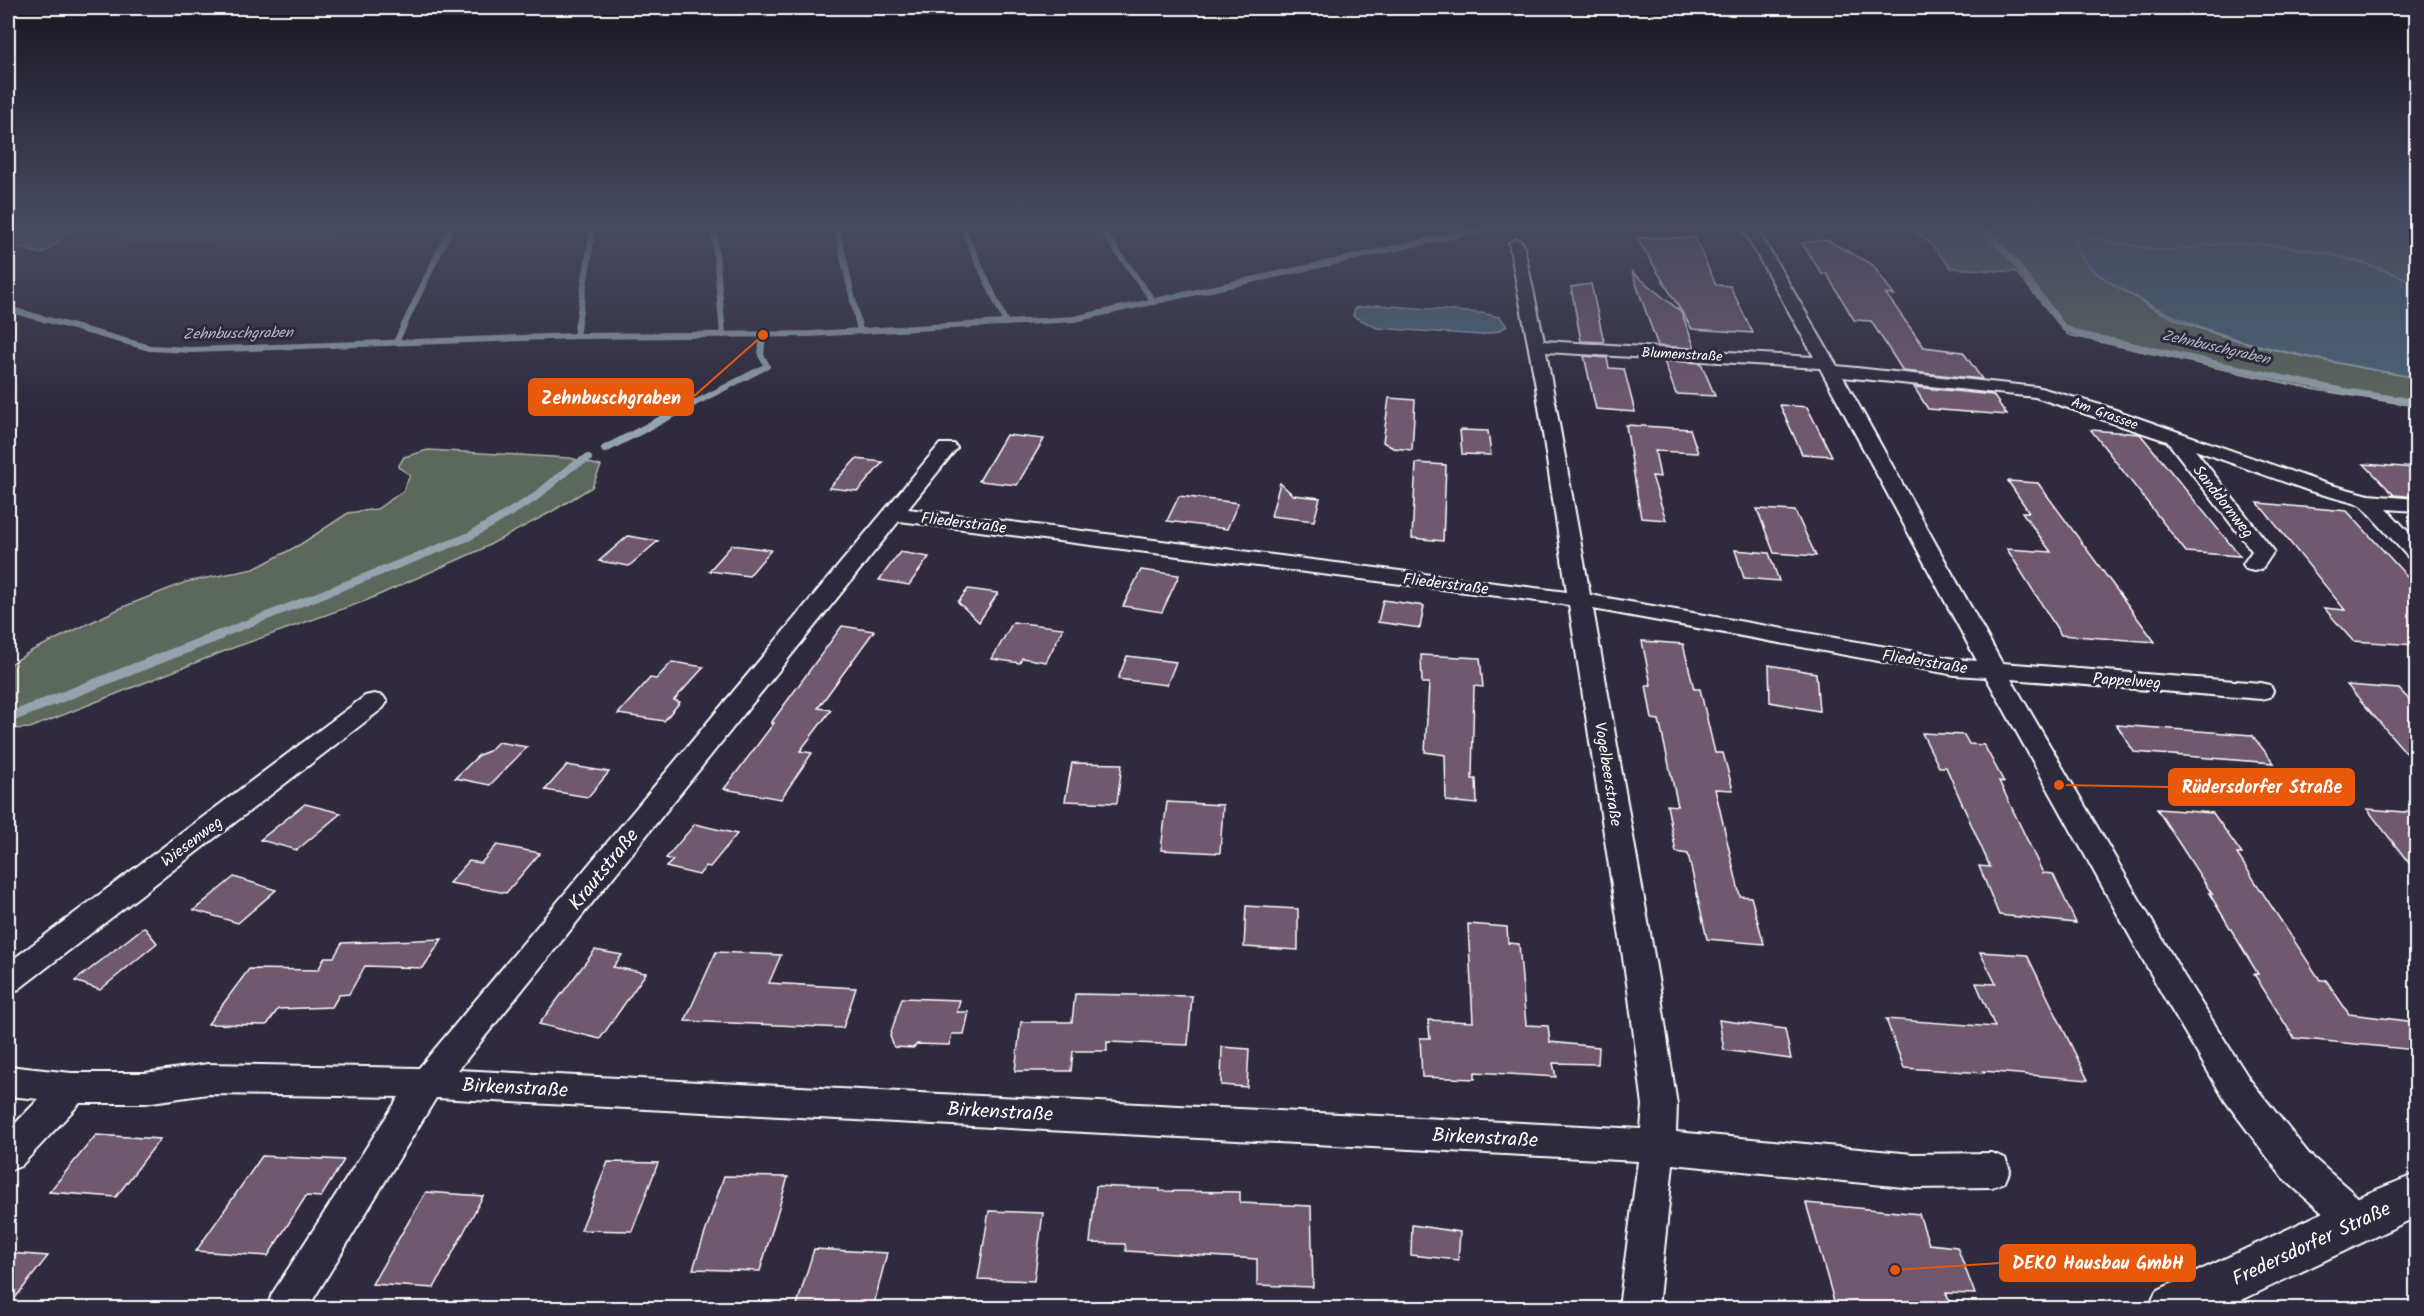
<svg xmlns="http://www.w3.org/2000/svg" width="2424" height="1316" font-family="Kalam,sans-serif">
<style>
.built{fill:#42384c}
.green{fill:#5d675b;stroke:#aeb3ad;stroke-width:1.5}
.water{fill:#4c6576;stroke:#94a3ad;stroke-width:1.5}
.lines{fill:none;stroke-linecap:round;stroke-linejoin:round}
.stream-far2{stroke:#94a3ad;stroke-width:6}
.stream-far1{stroke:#94a3ad;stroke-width:8}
.stream{stroke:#94a3ad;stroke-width:10}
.building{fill:#6f596e;stroke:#fff;stroke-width:1.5}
.minor-casing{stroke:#fff;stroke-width:4}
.tertiary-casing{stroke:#fff;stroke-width:4}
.minor{fill:#2f2a3d;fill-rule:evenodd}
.tertiary{fill:#2f2a3d;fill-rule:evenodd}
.labels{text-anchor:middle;stroke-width:6;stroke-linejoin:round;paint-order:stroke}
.far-street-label{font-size:14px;fill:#fff;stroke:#2f2a3d}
.far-water-label{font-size:15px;font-style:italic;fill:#aebac1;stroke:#2f2a3d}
.street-label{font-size:16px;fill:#fff;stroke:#2f2a3d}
.near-street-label{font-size:20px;fill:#fff;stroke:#2f2a3d}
.leader{fill:none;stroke:#e8590c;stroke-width:2}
.callout-dot{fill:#e8590c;stroke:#2f2a3d;stroke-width:2}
.callout{fill:#e8590c;stroke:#e8590c;stroke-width:2}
.callout-label{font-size:18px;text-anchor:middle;font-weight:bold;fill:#fff}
</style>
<rect width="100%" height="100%" fill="#2f2a3d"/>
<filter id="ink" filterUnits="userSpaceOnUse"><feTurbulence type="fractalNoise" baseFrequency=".0167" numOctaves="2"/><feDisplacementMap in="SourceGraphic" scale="12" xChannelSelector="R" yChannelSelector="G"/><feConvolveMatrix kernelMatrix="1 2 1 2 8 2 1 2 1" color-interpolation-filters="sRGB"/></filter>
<g filter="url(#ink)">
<path class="built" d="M129,229H339L325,238L118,247Z"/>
<g class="green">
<path d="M8,229H75L42,254L8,245Z"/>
<path d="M1909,229H2372L2416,236V283C2369,262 2313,247 2261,244C2229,242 2199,249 2168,250C2145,250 2115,242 2091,238L2090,268C2122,290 2154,312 2190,325C2263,352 2340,363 2416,378V406L2317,390L2068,335L2016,272L1951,268L1928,241Z"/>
<path d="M428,450L570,458L601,466L592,487L551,512L480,550L365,601L230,649L30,728L8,729V666L31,651L123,607L186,582L254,569L301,544L348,513L377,509L403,491L410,475L398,467L404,457Z"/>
</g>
<g class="water">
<path d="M2091,238C2115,242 2144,250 2168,250C2187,249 2205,245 2224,244C2291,243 2355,256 2416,283V378C2312,357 2214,345 2121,289C2102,277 2080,265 2075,242Z"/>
<path d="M1378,305L1481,313L1500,317L1507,326L1498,331L1481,335L1377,328L1353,316L1355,308Z"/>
</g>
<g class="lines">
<g class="stream-far2">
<path d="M714,229L723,335"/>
<path d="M837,229L860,331"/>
<path d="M963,229L1006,323"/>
<path d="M1101,229L1154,302"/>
<path d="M1984,229L2014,261L2064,328L2079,334L2344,391L2416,402"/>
<path d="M8,309L150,348L192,350L576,336L810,334L1074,319L1483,229"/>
<path d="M576,336L593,229"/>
<path d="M396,342L450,229"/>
<path d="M687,407L767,366L761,355L763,335"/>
</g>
<g class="stream-far1">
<path d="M605,449L690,405"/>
<path d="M216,636L468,537L534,498L571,467L588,458"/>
</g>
<path class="stream" d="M8,718L220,635"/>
</g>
<g class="building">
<path d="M1637,238H1695L1716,285L1730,286L1753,333L1692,329Z"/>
<path d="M1827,240L1873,265L1894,295L1886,294L1924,347L1963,352L1982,379L1903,371L1871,321L1854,320L1827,274H1822L1802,243Z"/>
<path d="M1632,272L1681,312L1695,348L1658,346Z"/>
<path d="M1591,284L1604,342L1581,341L1571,287Z"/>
<path d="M1584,356L1607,358L1609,368L1624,369L1635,412L1596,409Z"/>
<path d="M1664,361L1701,363L1715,396L1676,394Z"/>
<path d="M1914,387L1993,395L2007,415L1928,409Z"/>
<path d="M1389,398L1415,400L1412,450L1393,448L1383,442Z"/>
<path d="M1780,405L1807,407L1832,456L1802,454Z"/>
<path d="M1626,425L1690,429L1698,453L1655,451L1660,477L1652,476L1666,520L1641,518Z"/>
<path d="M1460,430L1488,431L1491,455L1462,454Z"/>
<path d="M2091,430L2140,434L2240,556L2186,552Z"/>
<path d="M1006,435L1044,439L1017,485L979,481Z"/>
<path d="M856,459L883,462L858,491L829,488Z"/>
<path d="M1416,463L1446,465L1443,541L1412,538Z"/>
<path d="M2364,464L2416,468V497L2394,495Z"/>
<path d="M2008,481L2038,483L2155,642L2061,635L2007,549L2051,552L2022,512H2029Z"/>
<path d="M1280,483L1293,495L1320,498L1314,521L1271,516Z"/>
<path d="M1179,496L1238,503L1227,529L1167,521Z"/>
<path d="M2258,503L2347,511L2416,586V645L2353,641L2324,608L2345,610Z"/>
<path d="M1757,509L1795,511L1816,556L1774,553Z"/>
<path d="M628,536L658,541L629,566L599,561Z"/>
<path d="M732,545L771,550L749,576L709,571Z"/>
<path d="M1735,550L1769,553L1779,581L1744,578Z"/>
<path d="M900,552L929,557L909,585L879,580Z"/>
<path d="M1141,570L1179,575L1162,612L1123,606Z"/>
<path d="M968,589L998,593L979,622L958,602Z"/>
<path d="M1383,600L1424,606L1420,628L1378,622Z"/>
<path d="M1013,622L1063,628L1046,662L1022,658L1020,663L992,659Z"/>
<path d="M842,626L874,631L818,708L831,710L800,751L812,753L781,799L724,789L774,723H771Z"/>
<path d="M1642,641L1683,644L1694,689H1700L1715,753H1723L1733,790L1715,789L1740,896L1751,897L1764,944L1707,939L1688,854L1676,852L1667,805L1678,806L1659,720L1652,719L1646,685H1651Z"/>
<path d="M1421,655L1480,658L1483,687L1474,686L1472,779H1476L1477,804L1446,801L1445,755L1425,752L1429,683H1422Z"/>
<path d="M1127,656L1176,662L1167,685L1118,679Z"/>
<path d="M672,662L704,667L674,700L680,702L664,721L618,714L650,678L656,679Z"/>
<path d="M1769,665L1816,673L1819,711L1770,702Z"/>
<path d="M2347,685L2399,689L2416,707V764Z"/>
<path d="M2117,725L2252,735L2274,763L2134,752Z"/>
<path d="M1922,733L1964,735L1969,744L1984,745L2004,782L1999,781L2043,873L2053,874L2076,923L1999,915L1979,866L1990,867L1946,767H1939Z"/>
<path d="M498,742L527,747L490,785L455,778L479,755L489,751Z"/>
<path d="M1072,763L1122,764L1117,803L1065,801Z"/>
<path d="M567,765L609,772L588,797L545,790Z"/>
<path d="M1167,802L1223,805L1220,853L1161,850Z"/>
<path d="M305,804L341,813L297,850L260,840Z"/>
<path d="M2157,809L2213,813L2242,854H2237L2320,980H2326L2349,1014L2416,1022V1050L2294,1038L2254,974H2258L2209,893L2212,894Z"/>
<path d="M2367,809L2416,813V872Z"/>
<path d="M695,824L737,834L710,867L706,866L699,875L666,867L673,860L666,858Z"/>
<path d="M497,845L540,853L506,893L449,883L469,861L481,863Z"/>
<path d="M234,877L276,890L238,923L194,910Z"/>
<path d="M1246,906L1298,909V950L1244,947Z"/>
<path d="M1468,924L1507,927L1508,943L1519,944L1526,1025L1548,1026L1550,1042L1599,1047L1598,1064L1553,1063L1556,1077L1475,1072V1079L1422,1077L1420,1038H1430L1428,1020L1473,1022Z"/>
<path d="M144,927L157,943L100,990L75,981Z"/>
<path d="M442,939L423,968L365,966L349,994L339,995L332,1007L278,1009L267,1025L208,1024L249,969L318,970L325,957H334L342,943Z"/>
<path d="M595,950L622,955L613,967L646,973L600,1039L539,1024Z"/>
<path d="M716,952L781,955L769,983L856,988L843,1028L685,1021Z"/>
<path d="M1980,952L2027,955L2088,1080L1983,1071L1984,1073L1904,1068L1886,1019L1995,1027L1976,983L1996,984Z"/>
<path d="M1075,994L1192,996L1188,1045L1107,1042V1051H1073L1071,1071H1015L1021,1022H1072Z"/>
<path d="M902,998L960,1000L957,1012H969L964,1034H952L949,1045L917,1044L913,1048L894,1047L890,1036Z"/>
<path d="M1719,1020L1785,1029L1791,1059L1724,1050Z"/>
<path d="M1222,1047L1249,1049L1247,1087L1221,1085Z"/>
<path d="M96,1135L160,1139L116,1197L49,1192Z"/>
<path d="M262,1156L344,1160L321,1197L306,1196L268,1256L196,1251Z"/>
<path d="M608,1162L658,1163L632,1231L581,1230Z"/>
<path d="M724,1176L788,1177L760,1271L693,1269Z"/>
<path d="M1096,1186L1160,1189V1191L1240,1192V1203L1311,1206L1313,1287L1257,1285V1259L1126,1251L1125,1244L1090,1243Z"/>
<path d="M426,1192L483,1196L434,1288L372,1284Z"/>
<path d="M1806,1203L1919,1214L1929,1244L1957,1247L1975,1294L1946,1293L1953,1308H1836Z"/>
<path d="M989,1211L1043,1213L1034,1281L978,1279Z"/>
<path d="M1412,1225L1460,1232L1458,1260L1411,1255Z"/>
<path d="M814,1249L887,1253L873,1308H796Z"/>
<path d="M8,1253L48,1256L8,1307Z"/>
</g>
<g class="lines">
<defs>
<g id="minor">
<path d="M1743,229H1757L1837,366L2037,387L2104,406L2324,483L2369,495L2416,499V511L2387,509L2416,540V558L2408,557L2361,505L2310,491L2195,450L2274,551L2262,569L2254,571L2246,569L2243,564L2252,551L2167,441L2035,397L1843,377L2002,663L2261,683L2270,685L2273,691L2270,697L2261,699L2011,679L2184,976L2250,1080L2309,1154L2370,1208L2376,1220L2370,1232L2357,1238L2344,1232L2283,1178L2226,1102L2162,994L1986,677L1955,675L1593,609L1660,990L1677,1105L1676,1132L1913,1154L1992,1153L2005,1158L2010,1170L2005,1182L1992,1187L1913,1188L1673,1164L1658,1308H1619L1638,1161L436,1098L308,1308H267L272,1294L399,1097L208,1094L145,1103H80L21,1166L8,1171V1131L39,1099L8,1096V1066L72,1073H145L208,1064L419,1068L940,444H954L957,448L908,509L1567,592L1535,381L1509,243L1516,239L1523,243L1544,341L1814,357ZM1546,352L1820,368L1977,661L1955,659L1590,595ZM899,521L1569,605L1628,990L1643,1105L1641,1129L458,1070Z"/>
<path d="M374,694L383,696L387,702L383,708L19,989L8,993V963L365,696Z"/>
</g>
<path id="tertiary" d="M2416,1174V1217L2225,1308H2149L2156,1291L2341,1204Z"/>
</defs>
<use href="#minor" class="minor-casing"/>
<use href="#tertiary" class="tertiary-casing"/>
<use href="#minor" class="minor"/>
<use href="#tertiary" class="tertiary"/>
</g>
</g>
<linearGradient id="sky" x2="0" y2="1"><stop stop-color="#1a1722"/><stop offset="0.55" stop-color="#474a62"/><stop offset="1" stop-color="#474a62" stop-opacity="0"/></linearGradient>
<rect width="2424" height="413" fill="url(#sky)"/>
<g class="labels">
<g class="far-street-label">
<text transform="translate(1682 354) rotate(3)" y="5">Blumenstraße</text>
<text transform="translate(2105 413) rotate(20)" y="5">Am Grassee</text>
</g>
<g class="far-water-label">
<text transform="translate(238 333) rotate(-1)" y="5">Zehnbuschgraben</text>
<text transform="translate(2216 347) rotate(13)" y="5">Zehnbuschgraben</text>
</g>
<g class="street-label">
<text transform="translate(2224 501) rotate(52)" y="6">Sanddornweg</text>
<text transform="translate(964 522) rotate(7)" y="6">Fliederstraße</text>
<text transform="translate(1446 583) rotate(7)" y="6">Fliederstraße</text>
<text transform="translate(1925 661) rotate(9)" y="6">Fliederstraße</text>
<text transform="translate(2127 680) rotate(4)" y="6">Pappelweg</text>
<text transform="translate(1609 774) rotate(81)" y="6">Vogelbeerstraße</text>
<text transform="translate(191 841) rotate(-37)" y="6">Wiesenweg</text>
</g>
<g class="near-street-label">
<text transform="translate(603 869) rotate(-51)" y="7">Krautstraße</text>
<text transform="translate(515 1087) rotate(3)" y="7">Birkenstraße</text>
<text transform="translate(1000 1111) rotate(3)" y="7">Birkenstraße</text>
<text transform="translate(1485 1137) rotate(3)" y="7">Birkenstraße</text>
<text transform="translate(2311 1243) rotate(-25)" y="7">Fredersdorfer Straße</text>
</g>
</g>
<path class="leader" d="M763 335L693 397M2059 785L2169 787M1895 1270L2000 1263"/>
<g class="callout-dot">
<circle cx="763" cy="335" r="6"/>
<circle cx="2059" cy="785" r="6"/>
<circle cx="1895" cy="1270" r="6"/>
</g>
<g class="callout">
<rect x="529" y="379" width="164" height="36" rx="6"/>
<rect x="2169" y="769" width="185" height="36" rx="6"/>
<rect x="2000" y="1245" width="195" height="36" rx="6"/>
</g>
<g class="callout-label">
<text x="611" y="404">Zehnbuschgraben</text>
<text x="2262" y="793">Rüdersdorfer Straße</text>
<text x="2098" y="1269">DEKO Hausbau GmbH</text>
</g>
<rect width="2424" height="1316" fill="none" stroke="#2f2a3d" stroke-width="30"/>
<rect x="15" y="15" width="2394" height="1286" fill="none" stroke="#fff" stroke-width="2" filter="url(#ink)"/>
</svg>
